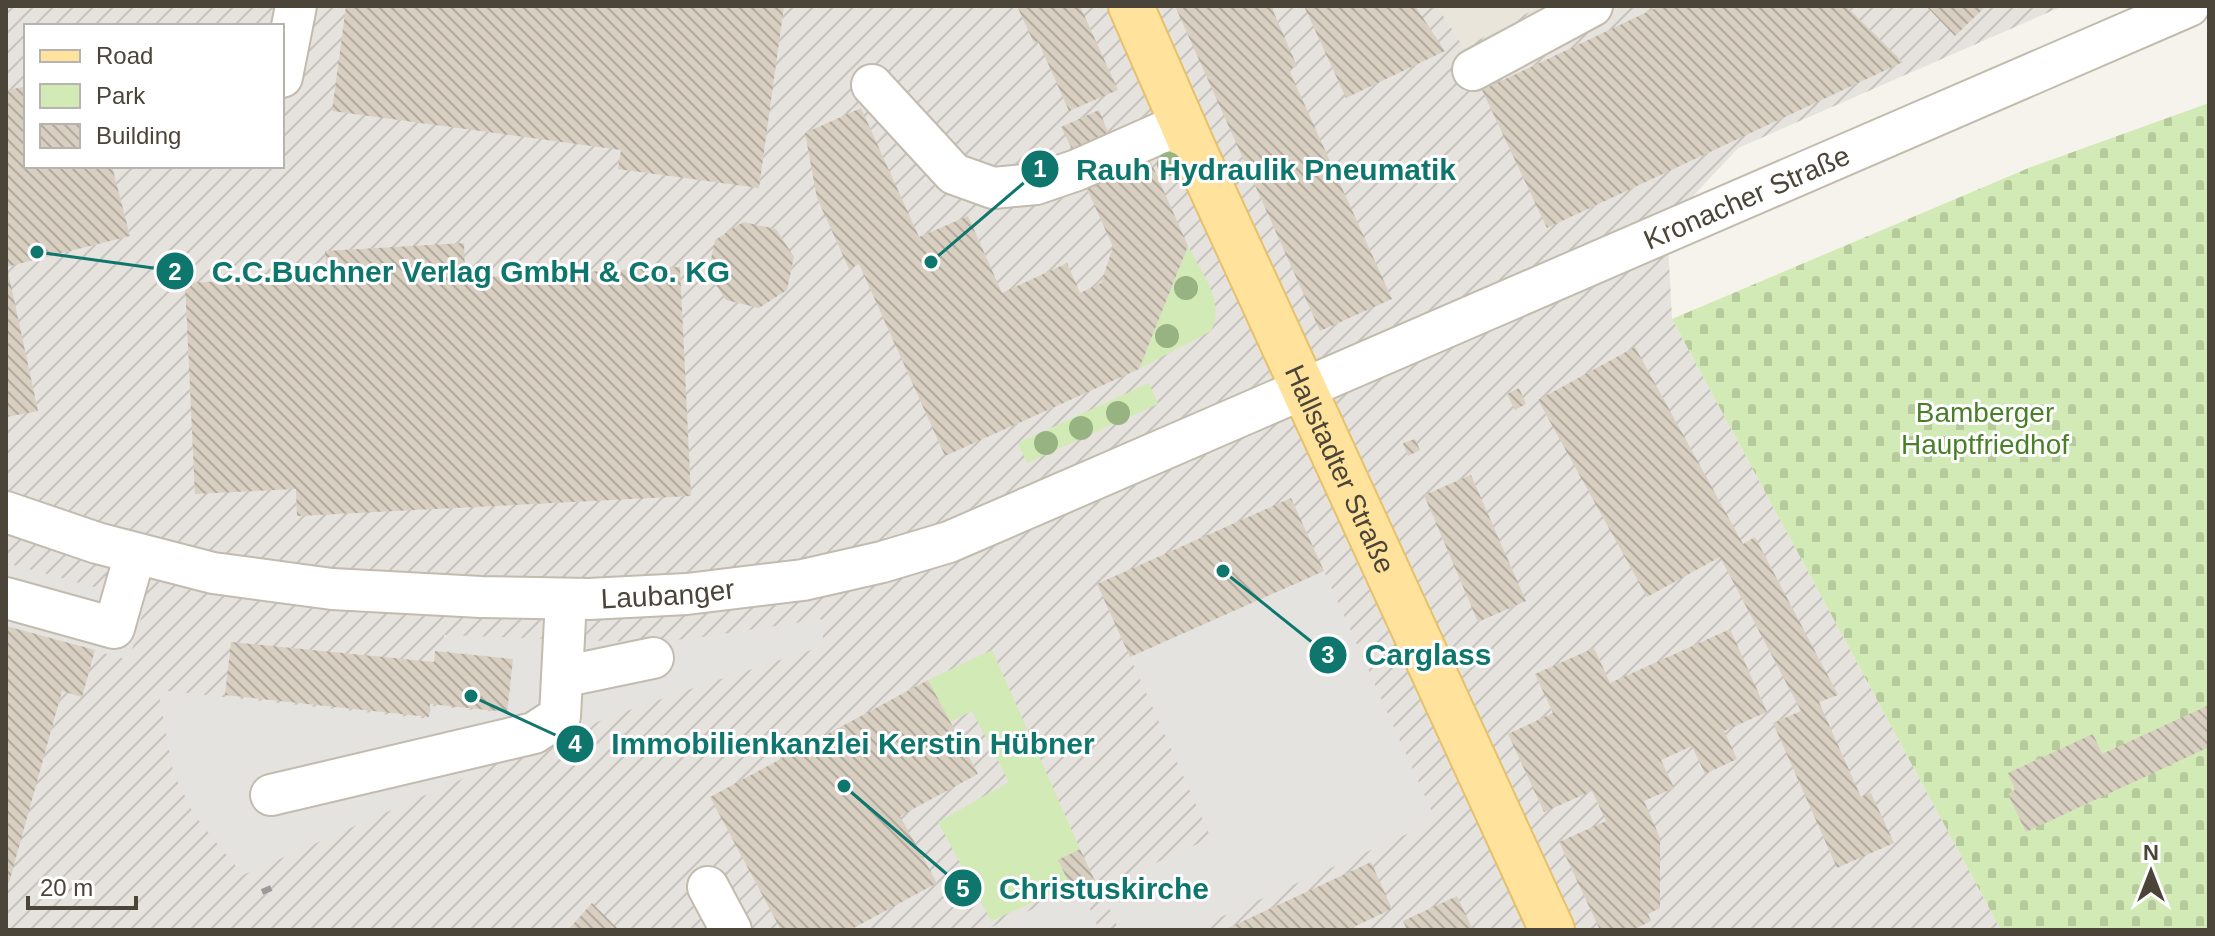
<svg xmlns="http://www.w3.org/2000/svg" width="2215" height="936" font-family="Arial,sans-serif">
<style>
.residential{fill:#eae5da}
.industrial{fill:url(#industrial-furrows);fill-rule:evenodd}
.green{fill:#d2eab5}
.cemetery{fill:url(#cemetery-stones)}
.parking{fill:#e5e3e0}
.building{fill:url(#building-back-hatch)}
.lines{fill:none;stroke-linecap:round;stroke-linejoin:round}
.minor-casing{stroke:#c2bbae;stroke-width:44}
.major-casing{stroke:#e6c16a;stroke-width:48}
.minor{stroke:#fff;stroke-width:40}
.major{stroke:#ffe39c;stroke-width:44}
.rail{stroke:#9a9a9a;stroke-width:6;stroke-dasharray:10 10;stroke-linecap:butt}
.tree{fill:#97b381}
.labels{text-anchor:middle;stroke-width:6;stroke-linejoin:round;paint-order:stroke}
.street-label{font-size:28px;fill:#4b4439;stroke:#fff}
.park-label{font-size:28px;fill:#4a7f2a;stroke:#fff}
.leader{fill:none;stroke:#0f766e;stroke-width:3}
.callout-dot{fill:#0f766e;stroke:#fff;stroke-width:3}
.mark-label{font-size:24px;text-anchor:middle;font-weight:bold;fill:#fff}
.callout-label{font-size:30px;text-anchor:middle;font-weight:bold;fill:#0f766e;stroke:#fff;stroke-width:6;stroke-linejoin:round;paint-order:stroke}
</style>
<defs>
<pattern id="industrial-furrows" width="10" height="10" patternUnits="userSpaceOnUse" patternTransform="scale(2)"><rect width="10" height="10" fill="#e6e2dd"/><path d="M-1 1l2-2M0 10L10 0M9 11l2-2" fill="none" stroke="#c7c3be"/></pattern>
<pattern id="cemetery-stones" width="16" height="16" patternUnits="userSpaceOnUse" patternTransform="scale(2)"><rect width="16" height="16" fill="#d2eab5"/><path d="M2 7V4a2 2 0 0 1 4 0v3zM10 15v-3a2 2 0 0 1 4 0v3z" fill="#b6ca9c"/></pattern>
<pattern id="building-back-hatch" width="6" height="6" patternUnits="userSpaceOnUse" patternTransform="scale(2)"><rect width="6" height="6" fill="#d8cfc1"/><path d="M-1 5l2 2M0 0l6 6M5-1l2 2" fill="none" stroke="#b1aa9e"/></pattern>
</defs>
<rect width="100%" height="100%" fill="#f6f3ec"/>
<path class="residential" d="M1437,6H1540L1464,48Z"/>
<path class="industrial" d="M6,6H1437L1464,48L1540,6H2063L1738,148L1667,224L1672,319L2001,930H6ZM26,26H282V166H26Z"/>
<g class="green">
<path d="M1188,246C1201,272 1226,302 1211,331L1139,369Z"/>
<path d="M1149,383L1158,404L1027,463L1018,443Z"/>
<path d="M992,650L1080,849L1058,860L1070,886L991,921L938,822L1009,782L972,711L950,722L928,680Z"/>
</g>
<path class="cemetery" d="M2209,103V930H2001L1672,319L2031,167Z"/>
<g class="parking">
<path d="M6,563L146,601L129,660L6,626Z"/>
<path d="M1324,571L1436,821L1192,930H1119L1100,888L1211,838L1130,657Z"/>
<path d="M821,619L824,646L702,685L612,716L517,755L243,875L194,815L173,772L158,690L429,719L431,706L508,713L513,659L443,651L444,635L632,642L689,639Z"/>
<path d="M1081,888L1099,930H985Z"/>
</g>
<g class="building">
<path d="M346,6H784L759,188L618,169L621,150L332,111Z"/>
<path d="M1017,6H1080L1118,90L1069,111L1038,41L1034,43Z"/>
<path d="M1175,6H1271L1297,66L1289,70L1392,299L1320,331Z"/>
<path d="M1304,6H1415L1445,51L1346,98Z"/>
<path d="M1660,6H1846L1903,62L1547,228L1482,90Z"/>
<path d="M1926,6H1986L1955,36Z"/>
<path d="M26,86V166H112L130,236L6,267V91Z"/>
<path d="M861,108L919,237L968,216L1002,293L1067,263L1080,293L1101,283L1113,247L1084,182L1147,153L1188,246L1139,369L945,456L859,264L849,269L817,198L805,133Z"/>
<path d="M1099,110L1110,137L1074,153L1061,127Z"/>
<path d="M743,222L776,229L794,257L787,290L759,308L726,300L708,273L715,240Z"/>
<path d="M464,243L465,278L680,267L691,496L297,516L296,489L195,494L185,283L327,276L325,251Z"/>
<path d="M7,267L38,411L6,417V268Z"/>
<path d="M1635,347L1743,544L1755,537L1838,695L1819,702L1861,797L1871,793L1894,843L1837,868L1773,723L1801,711L1720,557L1647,597L1538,400Z"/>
<path d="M1519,388L1526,404L1515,410L1507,394Z"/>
<path d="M1415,439L1420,450L1408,456L1403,443Z"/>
<path d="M1471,475L1526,601L1478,622L1424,495Z"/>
<path d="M1291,498L1324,571L1130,657L1097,584Z"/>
<path d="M6,626L95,650L82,697L62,691L9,883L6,882Z"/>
<path d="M1730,629L1767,712L1724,731L1737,759L1705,774L1692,746L1661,760L1674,788L1644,801L1660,838V908L1648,914L1651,921L1633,930H1600L1559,842L1606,821L1592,791L1544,812L1508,734L1553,713L1535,674L1594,648L1610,683Z"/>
<path d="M231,642L434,662L435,651L513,659L507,712L430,704L429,717L225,695Z"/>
<path d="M928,680L978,774L900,816L937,883L850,930H781L710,797Z"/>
<path d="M2209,705V747L2026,832L2008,794L2015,790L2008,773L2093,734L2102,754Z"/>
<path d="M1080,849L1095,881L1073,891L1058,860Z"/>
<path d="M1371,862L1392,909L1347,930H1224Z"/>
<path d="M1457,896L1473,930H1407L1403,921Z"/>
<path d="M592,903L619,930H568Z"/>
</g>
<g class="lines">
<defs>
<g id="minor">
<path d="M1473,70L1592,6"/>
<path d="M282,77L296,6"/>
<path d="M872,85L954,174L993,188L1036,184L1077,170L1183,123"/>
<path id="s1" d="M6,512L97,543L213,573L332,589L481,597L589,599L687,594L803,580L882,562L949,542L2189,6"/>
<path d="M6,598L114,628L135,554"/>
<path d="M562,677L653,658"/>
<path d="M271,795L534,733L560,716L566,599"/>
<path d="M708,887L731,930"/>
</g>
<g id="major">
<path id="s2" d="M1131,6L1194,150L1552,930"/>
</g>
</defs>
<use href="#minor" class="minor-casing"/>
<use href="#major" class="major-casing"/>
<use href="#minor" class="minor"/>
<use href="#major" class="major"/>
<path class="rail" d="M262,892L276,886"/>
</g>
<g class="tree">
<circle cx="1169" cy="164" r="12"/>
<circle cx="1186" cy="288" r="12"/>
<circle cx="1167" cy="336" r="12"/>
<circle cx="1118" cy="413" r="12"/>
<circle cx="1081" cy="428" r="12"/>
<circle cx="1046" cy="443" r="12"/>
</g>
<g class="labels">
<g class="street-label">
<text dy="10" stroke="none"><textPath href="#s1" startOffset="1828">Kronacher Straße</textPath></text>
<text dy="10" stroke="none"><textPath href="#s2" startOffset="508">Hallstadter Straße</textPath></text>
<text dy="10" stroke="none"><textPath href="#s1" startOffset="672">Laubanger</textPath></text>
</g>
<g class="park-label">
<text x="1985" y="422">Bamberger<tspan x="1985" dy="32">Hauptfriedhof</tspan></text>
</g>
</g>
<path class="leader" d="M931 262L1040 169M37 252L175 271M1223 571L1328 655M471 696L575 744M844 786L963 888"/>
<g class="callout-dot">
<circle cx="931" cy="262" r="8"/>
<circle cx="37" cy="252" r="8"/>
<circle cx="1223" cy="571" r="8"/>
<circle cx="471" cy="696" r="8"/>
<circle cx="844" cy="786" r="8"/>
<circle cx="1040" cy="169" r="20"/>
<circle cx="175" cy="271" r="20"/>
<circle cx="1328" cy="655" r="20"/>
<circle cx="575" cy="744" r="20"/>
<circle cx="963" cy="888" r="20"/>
</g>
<g class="mark-label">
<text x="1040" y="177">1</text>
<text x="175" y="280">2</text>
<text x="1328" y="663">3</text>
<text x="575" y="752">4</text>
<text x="963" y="897">5</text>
</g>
<g class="callout-label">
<text x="1266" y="180">Rauh Hydraulik Pneumatik</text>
<text x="471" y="282">C.C.Buchner Verlag GmbH &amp; Co. KG</text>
<text x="1428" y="665">Carglass</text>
<text x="853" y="754">Immobilienkanzlei Kerstin Hübner</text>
<text x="1104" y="899">Christuskirche</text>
</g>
<rect width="2215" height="936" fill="none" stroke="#4b4439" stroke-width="16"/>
<rect x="24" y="24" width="260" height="144" fill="#ffffff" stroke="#b7b4b0" stroke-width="2"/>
<rect x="40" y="50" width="40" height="12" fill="#ffe39c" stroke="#b7b4b0" stroke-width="2"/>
<text x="96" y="64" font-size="24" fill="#4b4439">Road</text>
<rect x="40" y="84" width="40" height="24" fill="#d2eab5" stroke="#b7b4b0" stroke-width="2"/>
<text x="96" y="104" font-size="24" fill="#4b4439">Park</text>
<rect x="40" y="124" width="40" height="24" fill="url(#building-back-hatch)" stroke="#b7b4b0" stroke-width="2"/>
<text x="96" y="144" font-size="24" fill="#4b4439">Building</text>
<g transform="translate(2151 872)" stroke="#ffffff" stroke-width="6" paint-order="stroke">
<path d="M0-6L14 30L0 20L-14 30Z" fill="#4b4439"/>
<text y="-12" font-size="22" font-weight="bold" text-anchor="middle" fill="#4b4439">N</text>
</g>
<path d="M28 896v12h108v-12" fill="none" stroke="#4b4439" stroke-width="4"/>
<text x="40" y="896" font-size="24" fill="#4b4439" stroke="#ffffff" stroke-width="6" paint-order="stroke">20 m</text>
</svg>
